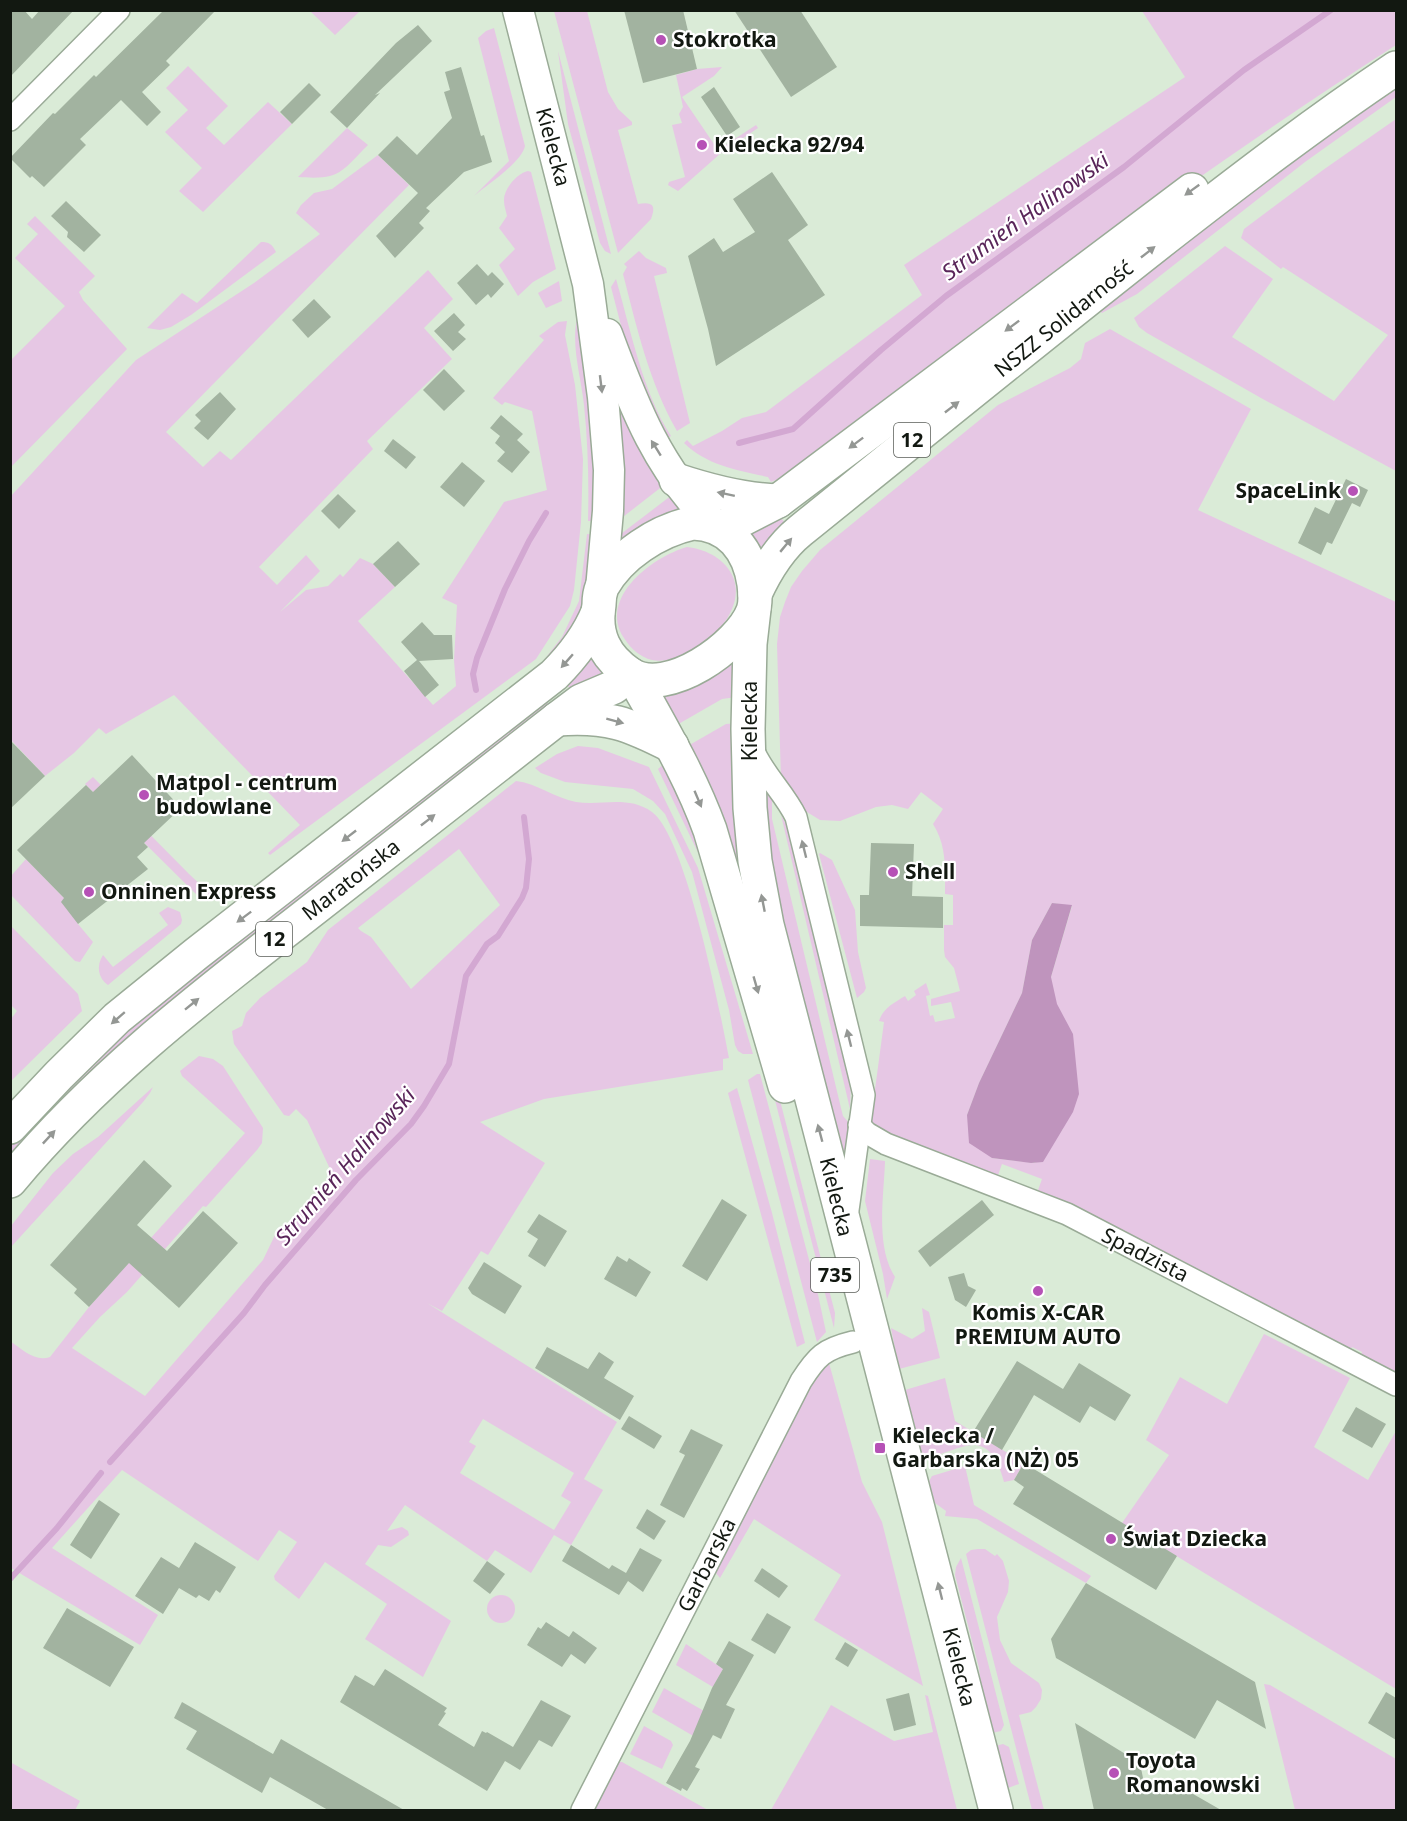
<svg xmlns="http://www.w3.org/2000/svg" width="1407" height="1821" font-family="'Noto Sans',sans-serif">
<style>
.green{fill:#e6c7e4;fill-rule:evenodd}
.forest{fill:#bf94bd}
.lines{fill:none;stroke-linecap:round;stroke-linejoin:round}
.stream{stroke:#d3a8d2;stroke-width:6}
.building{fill:#a2b3a0}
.street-casing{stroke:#9aab97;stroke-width:24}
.secondary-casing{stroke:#9aab97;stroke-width:33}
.primary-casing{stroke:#9aab97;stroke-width:36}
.street{stroke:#fff;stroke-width:21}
.secondary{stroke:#fff;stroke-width:30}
.primary{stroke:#fff;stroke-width:33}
.oneway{fill:#949794}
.poi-dot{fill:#b651b6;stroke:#fff;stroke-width:2}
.labels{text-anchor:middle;stroke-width:4.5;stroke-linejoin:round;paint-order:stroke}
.shield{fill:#fff;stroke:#595d58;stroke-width:1.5}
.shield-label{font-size:20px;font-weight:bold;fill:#121811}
.poi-label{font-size:21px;font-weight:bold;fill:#121811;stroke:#fff;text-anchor:start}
.street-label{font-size:21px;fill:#121811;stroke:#fff}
.water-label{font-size:22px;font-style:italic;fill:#592559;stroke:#fff}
</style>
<rect width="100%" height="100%" fill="#daebd7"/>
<g class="green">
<path d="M310,11H360L335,35Z"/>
<path d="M554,11H587L608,92L618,109L632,122V125L618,130L638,204C651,202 657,204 651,219L618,253Z"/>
<path d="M1142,11H1396V45C1186,180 986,332 783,477L771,482L768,477C737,470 708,466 684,443L687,440L693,446L722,431L742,418L766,412L922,295L904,265L1185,77Z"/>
<path d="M494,28L525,146C522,162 487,185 474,196L509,161L478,38L486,31Z"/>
<path d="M558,51L611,254L605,251L600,243L568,124Z"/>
<path d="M188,66L228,106L206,128L224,145L268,102L292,124L203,212L179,191L202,168L165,132L188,110L166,88Z"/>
<path d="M722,67L714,76L682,97L718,150L756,125L758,128L721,153L678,191L668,185L669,182L685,177L672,125L682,123L679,114L683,107L676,75L697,69Z"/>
<path d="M1396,76V97L1305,162L1137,294L1102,313L1099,311V305Z"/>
<path d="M1396,119V471L1261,398L1147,333L1139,327L1134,318L1225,246L1273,279L1232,337L1334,401L1388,335L1283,267L1281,269L1241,238L1244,229L1323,170Z"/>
<path d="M347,128L368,145C340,173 340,180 298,177Z"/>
<path d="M378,155L409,185L166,432L203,467L220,451L231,460L428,270L453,299L424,328L452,359L367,441L373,449L259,567L277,585L306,555L320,571L280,612L306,590L328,586L340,574L343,577L360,558L373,564L395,587L358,621L433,705L456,686L454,660L457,605L442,598L504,502L547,490L532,411L505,402L502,405L493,398L544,340L539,336L558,322L567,321L565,335L575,385L583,459L581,522L574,590L570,606L536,659L270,855L268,853L300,825L174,695L106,734L99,728L74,753L45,776L11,740V496L136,360L254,283L320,234L296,213L301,205L314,193L332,189Z"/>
<path d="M528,171L531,172L556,269L533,282L518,296L499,265L515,249L499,228L507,216C506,211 504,206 504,201C503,190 517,173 528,171Z"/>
<path d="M35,216L95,276L79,292L83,300L127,349L11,467V360L65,306L15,258L38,234L27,224Z"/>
<path d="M261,242C269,242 272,244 276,252L191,315L171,327L160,330L147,328L182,293L197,303Z"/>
<path d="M639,251L646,258L666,268L667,273L654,276L690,423L677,431C649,382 637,328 623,274L627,267L624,264Z"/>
<path d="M616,279C630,327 643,394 671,436L664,440L630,360L611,287Z"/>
<path d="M559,281L562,301L546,308L538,293Z"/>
<path d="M577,318L591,391L596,521H588C589,482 588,444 584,405C581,376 571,347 577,318Z"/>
<path d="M1110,329L1251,409L1198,510L1396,602V1375L1361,1356L1362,1352L1352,1347L1350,1351L1037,1193L1042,1179L1002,1164L997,1178L870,1127L884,1022L879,1021C883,1008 894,1003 905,996L908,1001L916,995L914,991L926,983L930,995L926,996L930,1016L933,1015L935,1022L955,1018L951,1002L931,1006V999L960,991L954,968L945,957L944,950V925H953V895L945,894C945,869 947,846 933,824L943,809L921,792L908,809L892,805L876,807L840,821L820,820L802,809L781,780L777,644L780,617L785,602L791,587L802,571L820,550L998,405L1070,368L1081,359L1085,343ZM1052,903L1072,906L1051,977L1063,1129L1035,1163L992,1158L967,1115L979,1083L1022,993L1032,940Z"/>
<path d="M615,385L664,485L619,520Z"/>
<path d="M672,495L689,516L623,548L617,537Z"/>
<path d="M779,515L787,526L763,557L744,534Z"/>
<path d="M587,534L596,535L584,612L550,663L544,660L562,637L579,601Z"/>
<path d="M687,547C723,551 750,581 728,617C717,637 676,666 652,660C640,657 631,649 624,638C598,598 652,557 687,547Z"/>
<path d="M589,648L610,677L573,693L564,681Z"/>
<path d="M736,653L737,697L722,699L675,726L654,692Z"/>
<path d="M544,698L552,709L11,1163V1143L40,1111L133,1021Z"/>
<path d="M738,723L763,956L686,747L726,724Z"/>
<path d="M578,746L598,748L649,767L698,868L753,1054H743L738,1051L735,1045L729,1010L692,872L665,814L653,801L633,789L565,782L541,773L535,768L557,754Z"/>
<path d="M665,763L680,788L703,863L658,769Z"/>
<path d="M93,777L189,874L206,890L217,893L213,899L207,901L202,900L85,784Z"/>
<path d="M516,781C536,783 555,798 576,802C602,806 628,795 652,812C686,837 720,1011 729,1058L723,1059V1070L544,1099L480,1122L545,1163L488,1255L481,1251L442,1311L427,1303L617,1422L584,1479L603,1490L571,1545L554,1535L531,1573L495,1550L487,1561L405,1505L387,1531L402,1527L408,1531L409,1535L391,1547L378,1545L365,1564L451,1621L423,1677L365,1639L387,1604L325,1562L299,1599L275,1580L274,1576L297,1542L279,1530L258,1561L122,1470L52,1548L158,1615L140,1645L11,1568L10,1341C23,1350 35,1362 50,1357L89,1307L245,1133L182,1076L180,1071L199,1056L213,1059L223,1066L263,1128L262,1143L257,1150L206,1207L203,1206L127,1292L100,1317L72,1348L145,1396L263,1260L274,1237L281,1226L285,1229L317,1193L322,1197L335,1182L327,1175L331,1171L307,1120L296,1109L289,1116L284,1115L234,1044L232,1031L242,1026L246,1013L260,998L307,962L328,930ZM459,849L500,905L411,989L371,937L361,931L358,928ZM483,1419L574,1473L561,1496L571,1502L554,1530L460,1473L476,1446L469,1442Z"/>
<path d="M763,787L772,800V819L841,1108L843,1116L849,1123L844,1159L766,870Z"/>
<path d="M781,815L788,828L851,1082L850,1109Z"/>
<path d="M820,853L832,860L855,910L858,952L866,988L864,992L857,998L819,854Z"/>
<path d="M26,859L64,898L78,924L93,942L80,962L75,961L11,895V876Z"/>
<path d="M168,907L180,912L182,920L181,924L108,985C98,978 96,966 103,955L113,967L168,925L159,913Z"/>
<path d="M10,925L78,994L82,1011L11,1081V1019L17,1011L11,1005Z"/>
<path d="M757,1074H760L817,1290L826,1332L817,1342L748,1080Z"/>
<path d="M769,1077L776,1085L835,1313L834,1328Z"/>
<path d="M153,1087L150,1093L143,1102L11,1247V1226L53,1173L73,1154L98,1137Z"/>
<path d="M737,1088L772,1213L805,1343L797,1347L728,1093Z"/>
<path d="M870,1159L885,1161C884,1196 875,1246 895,1277L887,1299L883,1274L865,1201Z"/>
<path d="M922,1308L929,1312L940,1358L899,1369L891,1328L912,1339L925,1331Z"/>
<path d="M1264,1334L1350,1378L1314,1447L1368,1480L1396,1431V1689L1122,1523L1169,1455L1146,1440L1180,1377L1227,1404Z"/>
<path d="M828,1363H829L862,1482L882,1522L923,1686L814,1620L841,1575L754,1519L720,1578L715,1572L802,1398Z"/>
<path d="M945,1378L955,1421L1024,1463L1014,1480L1004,1482C985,1409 944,1470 920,1452L905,1390Z"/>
<path d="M965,1466L974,1505L1091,1576L1086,1583L977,1519L945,1516L946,1511L935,1503L928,1483L932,1476Z"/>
<path d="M978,1549H985L995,1556L997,1554L1003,1561L1009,1581L1008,1592L997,1617L1000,1640L1011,1663L1039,1683L1042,1690L1041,1699L1036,1707L1031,1712L1019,1715L1044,1810H1032L966,1554L971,1550Z"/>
<path d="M961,1558L1004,1725L1001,1731L987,1734L979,1668L955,1575L956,1567Z"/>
<circle cx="501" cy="1609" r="14"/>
<path d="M686,1644L723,1669L713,1687L676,1665Z"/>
<path d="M1264,1684L1270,1685L1396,1759V1810H1295Z"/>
<path d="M664,1688L704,1711L702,1741L652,1712Z"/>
<path d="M925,1695L928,1696L957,1810H771L831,1705L894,1741L933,1732Z"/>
<path d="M644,1726L671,1741L673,1745L662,1769L630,1754Z"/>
<path d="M1003,1744L1009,1747L1019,1784L1008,1788L1003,1781L991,1747Z"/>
<path d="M10,1762L80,1801L75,1810H11Z"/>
<path d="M620,1762H622L708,1810H589L616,1765Z"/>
</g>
<path class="forest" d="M1052,903L1072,905L1051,977L1057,1004L1073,1034L1079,1094L1073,1112L1043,1162L1031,1163L992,1158L969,1143L967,1115L979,1083L1022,993L1032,940Z"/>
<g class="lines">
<g class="stream">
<path d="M739,443L793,429L881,350L946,296L1124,167L1244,70L1331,10"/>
<path d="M476,690L473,674L477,658L505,589L529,541L546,513"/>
<path d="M110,1462L244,1313L265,1285L356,1180L411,1124L424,1106L449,1064L466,976L487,944L498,936L522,898L526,888L529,859L524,817"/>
<path d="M10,1579L57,1528L101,1473"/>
</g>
</g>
<g class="building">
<path d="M10,10H24L32,19L40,10H74L10,77Z"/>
<path d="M164,10H216L166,61L170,65L142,92L161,112L147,126L121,100L80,139L86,145L44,187L32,176L30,178L10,158L53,113L55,114L94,75L96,77Z"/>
<path d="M624,10H683L697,69L643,83Z"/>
<path d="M734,10H800L837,67L791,97Z"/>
<path d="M418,25L432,41L375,95L380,93L347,128L330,112L396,43Z"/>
<path d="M461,67L481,136L484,135L492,162L464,172L426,208L430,211L419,223L424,228L395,258L376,236L418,193L378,155L397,136L417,155L452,118L444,92L450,90L445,72Z"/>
<path d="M309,83L321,95L292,124L280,112Z"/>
<path d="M714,87L740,127L727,136L701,97Z"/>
<path d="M772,172L808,225L788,240L825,295L716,366L708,329L688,256L714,238L723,252L755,232L733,199Z"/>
<path d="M66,201L101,235L84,252L67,237L68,232L51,216Z"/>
<path d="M477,264L488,276L492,272L504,284L491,298L488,294L476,305L457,283Z"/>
<path d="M314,299L331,317L308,338L292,320Z"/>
<path d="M454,313L465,325L458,332L466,339L453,351L434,331Z"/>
<path d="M444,369L465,391L444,411L423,390Z"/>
<path d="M220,392L236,409L208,440L194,428L201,421L195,415Z"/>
<path d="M501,415L523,434L517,440L530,452L512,473L497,461L505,452L495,443L500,436L490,428Z"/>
<path d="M393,439L416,457L406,469L384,451Z"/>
<path d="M462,462L485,481L464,507L440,487Z"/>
<path d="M1346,479L1368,490L1360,507L1352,503L1332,544L1327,542L1321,555L1298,543L1315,507L1329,514Z"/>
<path d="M338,494L356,511L339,529L321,511Z"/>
<path d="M398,541L420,564L395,587L373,564Z"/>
<path d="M422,622L434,635H452L453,659L419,661L439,685L425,697L404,671L417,660L401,642Z"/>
<path d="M10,740L45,776L10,809Z"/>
<path d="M132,755L181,808L144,843L148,847L137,857L148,869L78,924L61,902L64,898L17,850L86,785L93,792Z"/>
<path d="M871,843L914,844L912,896L943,897V928L860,926V895H869Z"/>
<path d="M144,1160L172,1186L137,1225L167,1251L203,1211L238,1243L179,1308L129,1263L89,1307L74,1293L77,1289L50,1265Z"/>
<path d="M722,1199L747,1215L707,1281L682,1266Z"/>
<path d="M982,1200L994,1215L930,1267L918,1251Z"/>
<path d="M539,1214L567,1231L545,1267L528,1256L538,1239L527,1232Z"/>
<path d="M617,1256L627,1262L629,1258L651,1272L636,1297L604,1279Z"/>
<path d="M484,1262L522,1286L505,1314L472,1294L468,1288Z"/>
<path d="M964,1273L968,1286L976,1290L966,1307L955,1300L948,1277Z"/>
<path d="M547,1347L588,1369L599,1352L614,1362L604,1378L634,1396L620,1420L535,1368Z"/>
<path d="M1017,1361L1063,1389L1079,1363L1131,1395L1115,1421L1090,1406L1080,1423L1034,1395L1002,1450L973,1432Z"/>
<path d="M1356,1407L1386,1424L1372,1448L1342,1431Z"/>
<path d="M629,1416L662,1436L654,1449L621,1429Z"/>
<path d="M691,1429L723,1445L684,1518L660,1505L685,1455L679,1452Z"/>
<path d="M1024,1463L1177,1556L1156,1590L1013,1504L1024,1487L1014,1480Z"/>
<path d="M99,1500L120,1514L91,1559L70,1545Z"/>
<path d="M647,1509L666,1521L654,1540L636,1528Z"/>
<path d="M195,1542L236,1567L220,1593L216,1590L209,1601L199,1595L196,1598L179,1588L163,1614L135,1596L161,1557L179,1568Z"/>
<path d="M571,1545L609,1569L612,1565L626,1573L640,1548L662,1560L643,1592L628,1581L619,1595L562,1561Z"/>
<path d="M487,1561L505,1574L490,1594L473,1581Z"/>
<path d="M762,1568L788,1586L779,1598L754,1581Z"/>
<path d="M1086,1583L1255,1682L1266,1729L1217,1700L1195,1739L1056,1658L1051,1639Z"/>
<path d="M67,1608L134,1647L110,1687L43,1648Z"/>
<path d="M767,1613L791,1627L775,1654L751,1640Z"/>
<path d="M546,1622L569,1637L573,1631L597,1648L585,1664L571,1654L562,1667L527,1645L538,1627L541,1629Z"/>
<path d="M729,1641L754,1655L726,1705L735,1709L721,1739L713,1735L695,1767L700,1769L687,1791L682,1788L681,1791L666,1783L690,1741L712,1688L723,1669L716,1664Z"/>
<path d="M845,1642L858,1650L848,1667L835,1659Z"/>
<path d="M385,1669L447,1708L444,1712L446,1713L438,1725L474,1747L482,1731L486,1733L487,1732L513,1747L541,1700L571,1716L552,1747L539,1740L520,1770L505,1761L487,1791L340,1702L355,1675L374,1686Z"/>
<path d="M1386,1692L1396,1698V1740L1368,1723Z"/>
<path d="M909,1693L916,1725L894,1731L886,1699Z"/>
<path d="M182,1702L273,1754L281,1739L404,1810H328L270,1777L262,1793L186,1749L197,1731L174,1718Z"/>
<path d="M1075,1723L1140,1763L1145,1788L1174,1783L1221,1810H1094Z"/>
</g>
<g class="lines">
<defs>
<g id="street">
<path d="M10,120L119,10"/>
<path d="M752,747C762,773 784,792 796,817L864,1095L848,1210"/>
<path d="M859,1125L867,1133L886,1144L1067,1214L1396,1385"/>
<path d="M582,1810L801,1381C817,1356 824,1349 853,1342"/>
</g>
<g id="secondary">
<path d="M518,10L588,284L603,397L609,470L608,511L601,589"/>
<path d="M607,334C634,407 659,472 717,527"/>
</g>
<g id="primary">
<path d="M676,480C709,491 743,500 778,501"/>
<path d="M693,523C729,524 749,550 754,584C755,593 756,603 753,611C740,646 667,698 630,674C605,657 594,635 599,605C599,599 600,592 602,587C620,555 657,531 693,523Z"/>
<path d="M718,528L739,521L778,501L1192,190"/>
<path d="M755,594C766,570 779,548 800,531C919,435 1038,338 1159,243C1236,183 1314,123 1396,68"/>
<path d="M754,609L750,644L748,729L750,808L755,861L767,925L996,1810"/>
<path d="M633,676C661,727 690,775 710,830L785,1086"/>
<path d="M557,719C607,715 629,724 672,746"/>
<path d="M10,1127L59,1075L117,1018L196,954L554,675C572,657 588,637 598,612"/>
<path d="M10,1181C93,1081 194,1002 296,923C383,855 470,787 557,719L581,701L614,687L630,674"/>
</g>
</defs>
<use href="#street" class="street-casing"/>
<use href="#secondary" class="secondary-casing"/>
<use href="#primary" class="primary-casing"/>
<use href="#street" class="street"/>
<use href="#secondary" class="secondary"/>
<use href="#primary" class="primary"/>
</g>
<defs><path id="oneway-solid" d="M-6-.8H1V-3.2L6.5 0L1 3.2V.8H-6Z" transform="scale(1.5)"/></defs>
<g class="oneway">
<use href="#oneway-solid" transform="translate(1192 190) rotate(144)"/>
<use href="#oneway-solid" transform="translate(1148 252) rotate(-38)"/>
<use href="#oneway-solid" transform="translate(1012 326) rotate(143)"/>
<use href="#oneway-solid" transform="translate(601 384) rotate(83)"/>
<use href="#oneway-solid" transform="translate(952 407) rotate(-38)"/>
<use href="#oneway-solid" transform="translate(856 443) rotate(143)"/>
<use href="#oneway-solid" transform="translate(656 448) rotate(-122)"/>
<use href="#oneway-solid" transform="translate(726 494) rotate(-168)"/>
<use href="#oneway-solid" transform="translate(786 545) rotate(-50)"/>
<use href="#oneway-solid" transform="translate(567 661) rotate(131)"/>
<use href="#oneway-solid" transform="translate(615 721) rotate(15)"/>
<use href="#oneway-solid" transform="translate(698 799) rotate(67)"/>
<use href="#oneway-solid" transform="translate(428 820) rotate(-38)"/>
<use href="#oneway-solid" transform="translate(349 836) rotate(142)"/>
<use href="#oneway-solid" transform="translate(804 849) rotate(-104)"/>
<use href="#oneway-solid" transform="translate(763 903) rotate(-101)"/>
<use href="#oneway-solid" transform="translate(244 917) rotate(143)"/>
<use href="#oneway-solid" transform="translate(756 985) rotate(74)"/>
<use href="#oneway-solid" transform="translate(192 1004) rotate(-39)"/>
<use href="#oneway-solid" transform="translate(118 1018) rotate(139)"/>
<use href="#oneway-solid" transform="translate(849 1038) rotate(-104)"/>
<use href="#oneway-solid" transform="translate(820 1133) rotate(-105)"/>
<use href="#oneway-solid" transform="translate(49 1137) rotate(-47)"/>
<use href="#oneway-solid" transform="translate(940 1591) rotate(-104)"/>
</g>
<g class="poi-dot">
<circle cx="661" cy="40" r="6"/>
<circle cx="702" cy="145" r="6"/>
<circle cx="1353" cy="491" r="6"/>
<circle cx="144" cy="795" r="6"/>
<circle cx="893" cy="872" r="6"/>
<circle cx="89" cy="892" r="6"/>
<circle cx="1038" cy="1291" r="6"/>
<rect x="874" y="1442" width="12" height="12" rx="3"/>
<circle cx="1111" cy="1539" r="6"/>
<circle cx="1114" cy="1773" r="6"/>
</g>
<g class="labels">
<g class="shield">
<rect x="894" y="423" width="36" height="34" rx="4.5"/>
<rect x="256" y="922" width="36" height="34" rx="4.5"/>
<rect x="811" y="1258" width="48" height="34" rx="4.5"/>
</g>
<g class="shield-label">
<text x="912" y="447">12</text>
<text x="274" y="946">12</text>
<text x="835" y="1282">735</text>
</g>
<g class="poi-label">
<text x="673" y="47">Stokrotka</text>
<text x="714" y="152">Kielecka 92/94</text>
<text x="1341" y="498" text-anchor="end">SpaceLink</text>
<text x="156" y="790">Matpol - centrum<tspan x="156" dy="24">budowlane</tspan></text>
<text x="905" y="879">Shell</text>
<text x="101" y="899">Onninen Express</text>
<text x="1038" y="1320" text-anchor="middle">Komis X-CAR<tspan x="1038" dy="24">PREMIUM AUTO</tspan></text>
<text x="892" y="1443">Kielecka /<tspan x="892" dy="24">Garbarska (NŻ) 05</tspan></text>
<text x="1123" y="1546">Świat Dziecka</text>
<text x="1126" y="1768">Toyota<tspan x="1126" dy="24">Romanowski</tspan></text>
</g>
<g class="street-label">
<text transform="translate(553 147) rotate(75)" y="7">Kielecka</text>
<text transform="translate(1064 319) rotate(-39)" y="7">NSZZ Solidarność</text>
<text transform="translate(750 721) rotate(-90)" y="7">Kielecka</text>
<text transform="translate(351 880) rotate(-38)" y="7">Maratońska</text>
<text transform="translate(836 1197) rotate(76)" y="7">Kielecka</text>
<text transform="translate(1145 1255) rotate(27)" y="7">Spadzista</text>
<text transform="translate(707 1565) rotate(-63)" y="7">Garbarska</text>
<text transform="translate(959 1667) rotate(76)" y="7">Kielecka</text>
</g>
<g class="water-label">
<text transform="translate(1025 216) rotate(-36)" y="8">Strumień Halinowski</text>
<text transform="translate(345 1166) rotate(-49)" y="8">Strumień Halinowski</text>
</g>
</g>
<rect width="1407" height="1821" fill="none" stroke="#121811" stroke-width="24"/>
</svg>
